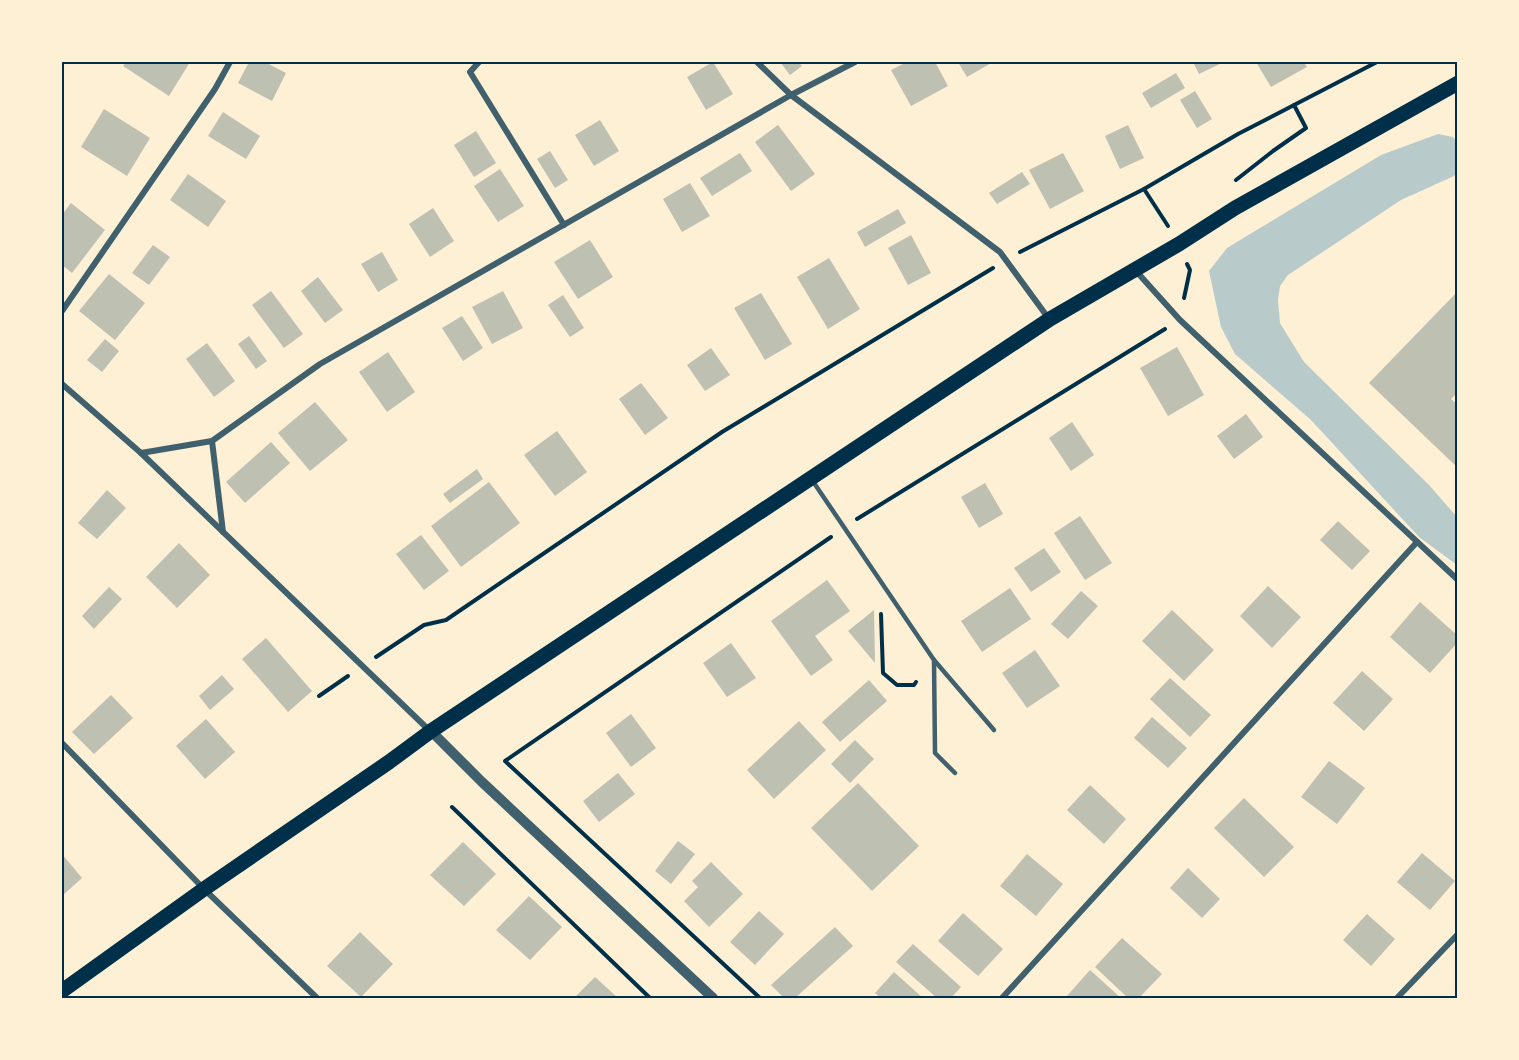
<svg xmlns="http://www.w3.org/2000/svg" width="1519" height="1060" font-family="'Nunito Sans',sans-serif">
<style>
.green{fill:#b9caca}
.building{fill:#bec0b2}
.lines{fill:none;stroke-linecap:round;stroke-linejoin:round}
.path{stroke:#003049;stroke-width:4}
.service{stroke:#3f606c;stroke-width:4.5}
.minor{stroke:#3f606c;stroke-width:6}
.tertiary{stroke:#3f606c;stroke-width:10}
.primary{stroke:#003049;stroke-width:15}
.neatline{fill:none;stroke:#003049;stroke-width:2}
</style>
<rect width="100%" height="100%" fill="#fdf0d5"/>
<path class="green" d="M1438,134L1453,137L1457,142V172L1454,176L1401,200L1288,275L1280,286L1278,300L1280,323L1304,362L1429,485L1457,517V565L1419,537L1311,420L1235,354L1221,327L1209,271L1227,248L1381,155Z"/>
<g class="building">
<path d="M126,62H190L169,96L123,66Z"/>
<path d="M249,62H265L286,73L272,101L238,83Z"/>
<path d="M713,62L733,94L706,110L687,77Z"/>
<path d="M780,62H798L802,66L790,75Z"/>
<path d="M907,62H935L948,86L911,106L891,70Z"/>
<path d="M958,62H993L967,77Z"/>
<path d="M1193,62H1224L1199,74Z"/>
<path d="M1256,62H1304L1307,67L1271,87Z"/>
<path d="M1176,73L1185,88L1151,108L1142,93Z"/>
<path d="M1195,91L1212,119L1197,128L1180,100Z"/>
<path d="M104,109L150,138L127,176L81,147Z"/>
<path d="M223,112L260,136L246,159L208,136Z"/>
<path d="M600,120L619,151L594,166L575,135Z"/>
<path d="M778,125L815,174L791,191L755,142Z"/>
<path d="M1128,125L1144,158L1120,169L1105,136Z"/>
<path d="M476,131L496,163L474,177L454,145Z"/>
<path d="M550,151L568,180L555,188L537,159Z"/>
<path d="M740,153L752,171L712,196L700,178Z"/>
<path d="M1063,153L1084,191L1050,209L1029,170Z"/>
<path d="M500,169L524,206L498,222L474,186Z"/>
<path d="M1022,172L1030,184L997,204L989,193Z"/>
<path d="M188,174L226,201L208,227L170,200Z"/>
<path d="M690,183L710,216L682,232L663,199Z"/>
<path d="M71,203L105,230L72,273L62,265V215Z"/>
<path d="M433,208L454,241L430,257L409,224Z"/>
<path d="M898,209L906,223L865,247L857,232Z"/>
<path d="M911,235L931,273L908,285L888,248Z"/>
<path d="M590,240L613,277L578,299L554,262Z"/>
<path d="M153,245L170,257L149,285L132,273Z"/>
<path d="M382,252L398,280L378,292L361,264Z"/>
<path d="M829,258L860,309L828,329L797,277Z"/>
<path d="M109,274L145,303L115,340L79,311Z"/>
<path d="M318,277L343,310L325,323L301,291Z"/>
<path d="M271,291L303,334L284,348L252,305Z"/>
<path d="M503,291L523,328L492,344L472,307Z"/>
<path d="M1458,291V392L1451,399L1458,405V468L1369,383Z"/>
<path d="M761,293L792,344L765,360L734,308Z"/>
<path d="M563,295L584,328L570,337L548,305Z"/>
<path d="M462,316L483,348L463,361L442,328Z"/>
<path d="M249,336L267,361L256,369L238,344Z"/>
<path d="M105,339L119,351L102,372L87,360Z"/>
<path d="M207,343L235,381L214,397L186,359Z"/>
<path d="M1177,347L1204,395L1168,416L1140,368Z"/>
<path d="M711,348L730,375L705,391L687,365Z"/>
<path d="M388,352L415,392L387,412L359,372Z"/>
<path d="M641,383L668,418L645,435L619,399Z"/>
<path d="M315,402L348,440L310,471L278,433Z"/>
<path d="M1246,414L1263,437L1234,459L1217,436Z"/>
<path d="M1072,422L1094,455L1071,471L1049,438Z"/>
<path d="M557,431L587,472L555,496L524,455Z"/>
<path d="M271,442L290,463L245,503L226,482Z"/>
<path d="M477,469L483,479L450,503L443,494Z"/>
<path d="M489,482L520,523L461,567L431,526Z"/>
<path d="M985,483L1003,514L979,528L961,497Z"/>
<path d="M107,490L126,508L97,539L78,523Z"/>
<path d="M1080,516L1112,563L1085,580L1054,533Z"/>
<path d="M1338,521L1370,551L1352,570L1320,540Z"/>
<path d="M421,535L449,571L424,590L396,554Z"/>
<path d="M179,543L210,575L177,608L146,577Z"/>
<path d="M1044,548L1061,572L1031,592L1014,568Z"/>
<path d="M827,580L850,611L815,636L833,660L811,676L771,621Z"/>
<path d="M1268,586L1301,617L1272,648L1240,616Z"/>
<path d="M109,587L122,599L94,629L82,616Z"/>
<path d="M1010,588L1031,619L982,652L961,621Z"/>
<path d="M1081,591L1098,606L1068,639L1051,624Z"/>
<path d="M1420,602L1458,636V642L1430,673L1390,637Z"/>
<path d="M874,610L875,663L848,631Z"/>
<path d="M1172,610L1214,650L1184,681L1142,641Z"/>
<path d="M266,638L312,691L288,712L242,659Z"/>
<path d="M731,643L756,678L727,697L703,663Z"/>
<path d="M1035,650L1060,686L1027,708L1002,673Z"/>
<path d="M1362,671L1393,699L1364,731L1333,703Z"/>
<path d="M222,675L234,689L210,710L199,696Z"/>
<path d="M1170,678L1211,715L1190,737L1150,699Z"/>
<path d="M869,680L887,701L840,742L822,722Z"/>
<path d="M111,695L133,718L94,754L72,732Z"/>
<path d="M631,714L656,748L631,767L606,733Z"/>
<path d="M1152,717L1187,748L1168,768L1134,738Z"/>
<path d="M206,719L235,752L205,779L176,746Z"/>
<path d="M799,721L826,750L774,799L747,770Z"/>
<path d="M855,740L874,759L850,783L831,764Z"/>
<path d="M1329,761L1365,788L1337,824L1301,797Z"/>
<path d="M618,773L635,794L599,822L583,801Z"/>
<path d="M858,783L919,846L872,891L811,828Z"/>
<path d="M1090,785L1126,819L1104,844L1067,810Z"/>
<path d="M1244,798L1294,847L1264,877L1214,828Z"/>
<path d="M678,841L695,854L671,884L655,871Z"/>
<path d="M463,842L496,874L464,906L430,875Z"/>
<path d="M1422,853L1455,881L1430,910L1397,882Z"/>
<path d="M62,854L82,878L62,896Z"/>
<path d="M1027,854L1063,884L1036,916L1000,886Z"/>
<path d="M711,862L743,894L709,927L684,901L698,887L692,881Z"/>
<path d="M1188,868L1220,899L1202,918L1170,888Z"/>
<path d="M529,896L562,927L530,960L496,930Z"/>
<path d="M759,911L784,934L755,965L730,942Z"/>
<path d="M963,913L1003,949L978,976L938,941Z"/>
<path d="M1367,914L1395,939L1371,966L1343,940Z"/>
<path d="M835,927L853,946L795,998H784L771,985Z"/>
<path d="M360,932L393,964L361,997L327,966Z"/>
<path d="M1122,938L1162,974L1139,998H1128L1095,967Z"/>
<path d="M913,944L961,987L951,998H937L896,962Z"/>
<path d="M1090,970L1121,998H1070L1067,996Z"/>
<path d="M894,972L923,998H881L875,993Z"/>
<path d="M595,977L618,998H574Z"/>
</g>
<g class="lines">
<g class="path">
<path d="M1236,180L1273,151L1306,128L1294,105"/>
<path d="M1144,189L1168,226"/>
<path d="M1020,252L1144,189L1238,134L1377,62"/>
<path d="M1184,298L1190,270L1187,264"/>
<path d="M857,519L1165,329"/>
<path d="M881,614L883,673L897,685H914L916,682"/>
<path d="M376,657L424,625L446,620L722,432L993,268"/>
<path d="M319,696L348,676"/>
<path d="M452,807L650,998"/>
<path d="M760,998L505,761L831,537"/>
</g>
<g class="service">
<path d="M812,480L934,660L935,753L955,773"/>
<path d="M934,660L994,730"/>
</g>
<g class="minor">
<path d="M479,62L470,72L564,225"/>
<path d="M757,62L791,95L1000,252L1049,319"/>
<path d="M1136,271L1180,320L1458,580"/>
<path d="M62,311L215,89L230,62"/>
<path d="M62,384L141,453L430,731"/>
<path d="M212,441L223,532"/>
<path d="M141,453L212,441L320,364L791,95L855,62"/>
<path d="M62,743L204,889L317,998"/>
<path d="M1002,998L1417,542"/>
<path d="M1397,998L1458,934"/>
</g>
<path class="tertiary" d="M431,731L482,782L713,998"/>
<path class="primary" d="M62,991L204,889L389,762L431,731L1050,319L1179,244L1235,208L1458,83"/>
</g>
<rect width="1519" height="1060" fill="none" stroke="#fdf0d5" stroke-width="126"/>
<rect x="63" y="63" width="1393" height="934" class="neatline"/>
</svg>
